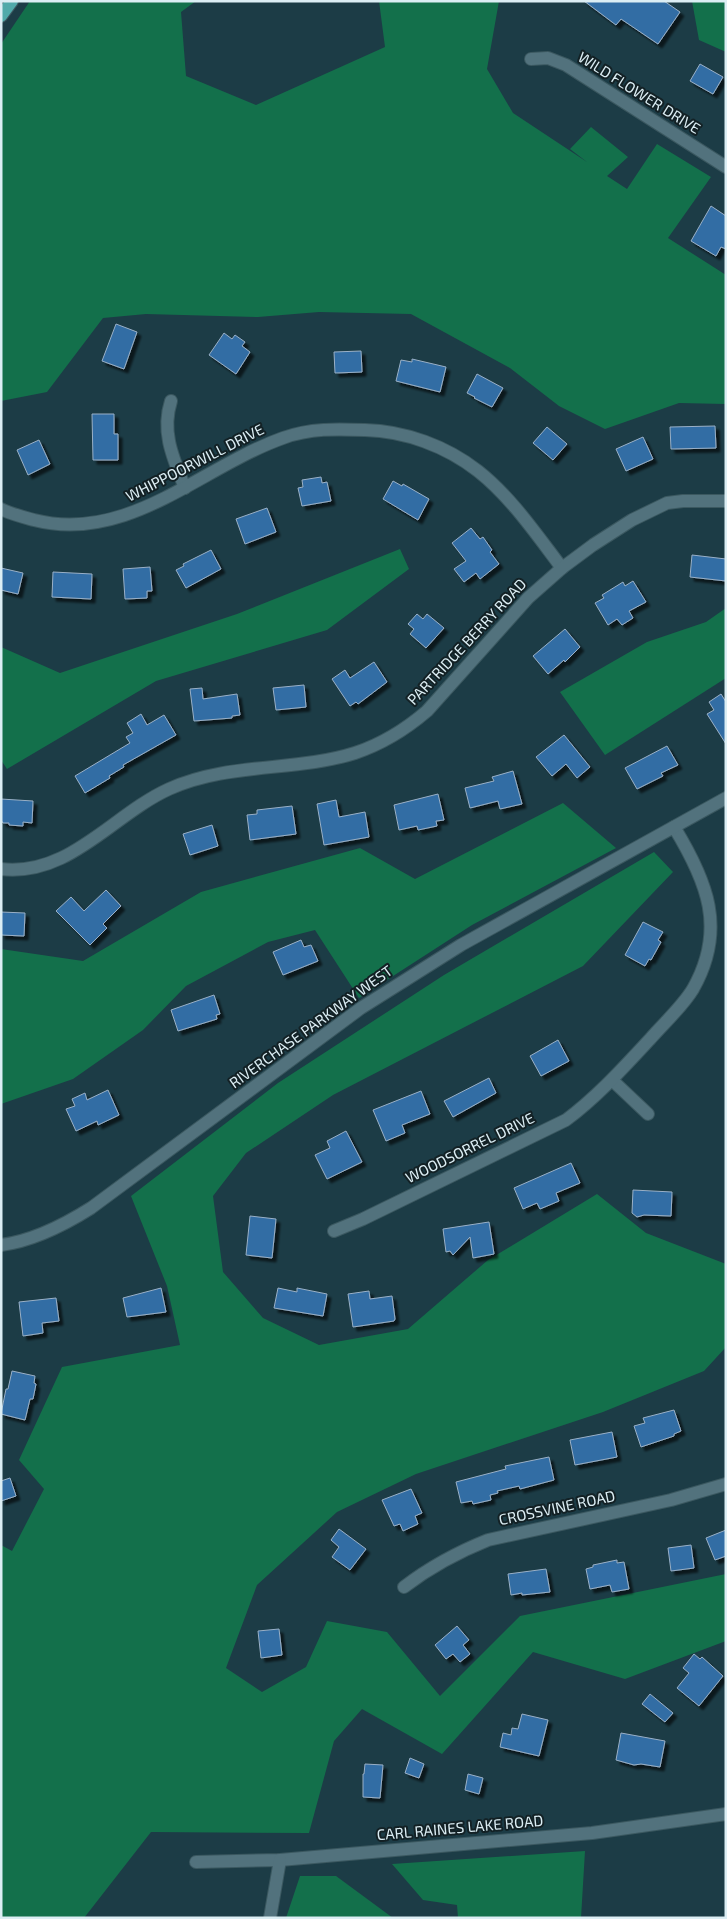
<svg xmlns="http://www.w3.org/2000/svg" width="727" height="1919" font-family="'Exo 2',sans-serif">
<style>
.green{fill:#13704b}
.building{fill:#306da4;stroke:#9ab0c7;filter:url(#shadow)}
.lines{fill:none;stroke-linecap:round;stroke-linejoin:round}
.minor-casing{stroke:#3b5860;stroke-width:14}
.tertiary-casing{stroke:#3b5860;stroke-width:14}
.primary-casing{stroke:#3b5860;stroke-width:14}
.minor{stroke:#52727d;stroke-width:12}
.tertiary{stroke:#52727d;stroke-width:12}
.primary{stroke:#50aaaa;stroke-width:12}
.labels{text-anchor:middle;stroke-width:4;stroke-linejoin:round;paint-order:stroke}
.street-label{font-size:15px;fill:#dceef4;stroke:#132125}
</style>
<defs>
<filter id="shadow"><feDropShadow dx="4" dy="4" stdDeviation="1" flood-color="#0009"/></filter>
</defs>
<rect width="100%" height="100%" fill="#1c3c46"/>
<g class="green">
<path d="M30,1H196L181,12L186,76L256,105L385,47L379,1H499L487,69L513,113L587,162L570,149L591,127L628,157L607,176L627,189L657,144L711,177L668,238L726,275V404L679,403L605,429L559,406L510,368L411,314L319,312L258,317L146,314L103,318L47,392L1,401V44Z"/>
<path d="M692,1H726V52L699,40Z"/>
<path d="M400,549L409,569L327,630L156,681L7,769L1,760V647L60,673L237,614Z"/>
<path d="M726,608V678L605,755L560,692L647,642L706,622Z"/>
<path d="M563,803L616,848L472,925L359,998L315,930L268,942L186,986L143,1030L73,1079L1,1104V949L83,961L201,892L360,848L415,879Z"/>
<path d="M654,852L673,872L583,966L333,1095L246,1153L213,1196L223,1272L263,1318L319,1345L408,1329L488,1260L597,1194L646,1233L726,1264V1347L704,1371L603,1412L416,1474L337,1512L257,1585L226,1668L262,1692L306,1667L327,1621L387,1632L440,1696L520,1616L726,1574V1641L625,1679L533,1652L442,1754L362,1709L334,1741L309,1833L151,1832L84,1918H1V1545L12,1551L44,1489L19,1460L62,1367L180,1345L167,1286L131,1196L278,1083L444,975Z"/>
<path d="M585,1851L581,1918H458L457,1905L423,1900L392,1864Z"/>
<path d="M300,1876H336L393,1918H286Z"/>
</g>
<g class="building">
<path d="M584,1H664L680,12L658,44L621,19L616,25Z"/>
<path d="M700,64L723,77L713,94L690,81Z"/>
<path d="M711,206L726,216V249L721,247L716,256L691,241Z"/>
<path d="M116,324L137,332L124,369L102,361Z"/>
<path d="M224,333L232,339L235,335L245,342L242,346L250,352L236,374L209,355Z"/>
<path d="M361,351L362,372L335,373L334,352Z"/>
<path d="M412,359L446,367L440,392L396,381L401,360L412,362Z"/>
<path d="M477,374L503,388L492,407L474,398L475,397L467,393Z"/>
<path d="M92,414H114V434H118V460H93Z"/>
<path d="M715,426L716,448L671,449L670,427Z"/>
<path d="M547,427L567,444L553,460L533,443Z"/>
<path d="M643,437L653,459L626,471L616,449Z"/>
<path d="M39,440L50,464L28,475L17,450Z"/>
<path d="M321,477L322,483L327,482L331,501L302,506L298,488L303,487L302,480Z"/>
<path d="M393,481L402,486L403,484L429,499L418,520L383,499Z"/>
<path d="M267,508L276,532L245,544L236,519Z"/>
<path d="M471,528L480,539L483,537L492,550L490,552L499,564L480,579L476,573L464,582L454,569L466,561L452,543Z"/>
<path d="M211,550L221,569L186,588L176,570L184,566L183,564Z"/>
<path d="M692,555L726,559V581L690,577Z"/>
<path d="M150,567L152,591H147V598L125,599L123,569Z"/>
<path d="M1,568L23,573L18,594L1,590Z"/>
<path d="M53,572L92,574L91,599L52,597Z"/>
<path d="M633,581L646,602L629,611L633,618L622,625L617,619L608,625L595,603L604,598L602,595L623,582L625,586Z"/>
<path d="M417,614L423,619L427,614L444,628L426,648L410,634L414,629L408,624Z"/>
<path d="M565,629L580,647L565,662L564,660L548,674L533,656Z"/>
<path d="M374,662L387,682L358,704L356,702L350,706L332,679L345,670L350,678Z"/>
<path d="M304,685L306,707L276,710L273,688Z"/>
<path d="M202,688L203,699L237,694L240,715L232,716V718L194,721L190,689Z"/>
<path d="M721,694L726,702V744L707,714L714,710L709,702Z"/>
<path d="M141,714L147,725L164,715L176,735L123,765L124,767L109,776L110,778L85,793L75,776L130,743L126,737L133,733L127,723Z"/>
<path d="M564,735L590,767L577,778L566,764L552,776L536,757Z"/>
<path d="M667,746L678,765L661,773L663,776L637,789L625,768Z"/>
<path d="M513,771L522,804L500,809L498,801L470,808L465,788L494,781L492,777Z"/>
<path d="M438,794L444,820L436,821L437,826L418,830L417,826L399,830L394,805Z"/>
<path d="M1,799L33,801L32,823L23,822V826L9,825V823H3L1,820Z"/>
<path d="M336,800L339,817L365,812L369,837L324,845L317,804Z"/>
<path d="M292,806L296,834L250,840L247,815L257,814V810Z"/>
<path d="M212,825L218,846L190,855L183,834Z"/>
<path d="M106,890L121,906L103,924L107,928L90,945L56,911L71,897L84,911Z"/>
<path d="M1,912L25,913L24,936L1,935Z"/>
<path d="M643,922L663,932L658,940L661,942L651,960L649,959L645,966L625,955Z"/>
<path d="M301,940L304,947L311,945L318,961L283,975L273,952Z"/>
<path d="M214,995L220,1014L216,1015L217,1019L178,1031L171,1010Z"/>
<path d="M558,1040L569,1061L541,1076L530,1056Z"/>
<path d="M489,1078L496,1093L453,1117L444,1101Z"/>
<path d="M108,1090L119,1115L98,1125L97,1121L76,1131L66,1109L75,1106L72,1099L85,1093L87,1100Z"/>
<path d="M421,1091L430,1114L402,1125L405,1133L386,1141L373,1110Z"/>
<path d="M346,1131L362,1162L327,1179L315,1155L330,1148L327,1141Z"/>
<path d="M571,1163L580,1183L556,1193L559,1201L540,1209L537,1203L523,1209L514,1188Z"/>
<path d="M633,1190L672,1192L671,1216L644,1215L637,1217L632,1213Z"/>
<path d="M250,1216L276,1219L272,1258L246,1255Z"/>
<path d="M489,1222L494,1254L473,1258L470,1237L453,1255L450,1251L446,1252L443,1229Z"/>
<path d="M161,1288L166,1312L127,1317L123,1298Z"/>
<path d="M278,1288L297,1292V1288L327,1294L323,1316L274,1308Z"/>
<path d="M369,1291L370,1299L392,1296L395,1319L394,1321L353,1327L348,1294Z"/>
<path d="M56,1298L59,1321L42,1323L43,1333L23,1336L19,1302Z"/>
<path d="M12,1371L35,1376L34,1383L36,1384L33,1399H30L25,1420L1,1414L6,1389H8Z"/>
<path d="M674,1410L681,1431L674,1434V1436L641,1447L634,1426L645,1423L643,1418Z"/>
<path d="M612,1432L617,1457L575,1465L570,1440Z"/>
<path d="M549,1457L554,1480L520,1489L519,1486L497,1491L498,1493L490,1495L491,1500L473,1504L472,1501L461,1503L456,1482L506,1469L505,1466Z"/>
<path d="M10,1478L16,1496L1,1501V1481Z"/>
<path d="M411,1489L422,1513L415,1516L418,1524L403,1531L400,1524L394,1526L382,1500Z"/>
<path d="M339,1529L366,1549L350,1570L332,1557L339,1547L331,1540Z"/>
<path d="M726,1530V1556L715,1560L706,1538Z"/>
<path d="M691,1545L694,1568L671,1571L668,1548Z"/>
<path d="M617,1560V1563L624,1562L629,1589L612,1592L610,1585L590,1589L586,1569L593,1567V1565Z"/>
<path d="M546,1569L550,1592L522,1595V1593L511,1595L508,1574Z"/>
<path d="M457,1626L469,1640L463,1645L470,1654L460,1662L453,1654L446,1659L435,1645Z"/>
<path d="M279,1629L282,1655L261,1658L258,1631Z"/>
<path d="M694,1654L700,1659L702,1657L723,1676L699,1706L677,1688L689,1673L683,1668Z"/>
<path d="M650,1694L673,1713L665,1722L642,1704Z"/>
<path d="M522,1714L548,1720L539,1756L500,1747L503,1733L511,1735L512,1728L518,1729Z"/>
<path d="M621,1733L665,1741L660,1767L641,1764L634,1765L616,1760Z"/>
<path d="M410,1758L424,1764L419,1778L405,1773Z"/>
<path d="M365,1764L383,1765L380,1798L363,1797V1774H364Z"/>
<path d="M468,1774L483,1778L479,1794L465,1790Z"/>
</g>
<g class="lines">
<defs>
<g id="minor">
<path d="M531,59L548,58L566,65L726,167"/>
<path d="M171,401C161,432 173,458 185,488"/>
<path d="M1,509C11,514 23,517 34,520C128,544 201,467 283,438C310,428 337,429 365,430C405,431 446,446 478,471C511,497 536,534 562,568"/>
<path d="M1,869C69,877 112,815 169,789C228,762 295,772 355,753C382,744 406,729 427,711L528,598L562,568L593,545L632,520L667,503L683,501H726"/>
<path d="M612,1080L648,1114"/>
<path d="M334,1231L363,1219L566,1120C598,1096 624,1067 651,1038C665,1022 682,1007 693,989C727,929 707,881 674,827"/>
<path d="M404,1587C430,1567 458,1552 488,1540L671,1500L726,1484"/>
<path d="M196,1862L280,1860L592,1833L726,1814"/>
<path d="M270,1918L280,1860"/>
</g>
<path id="tertiary" d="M1,1245C33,1241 64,1225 91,1208L361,1008L461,945L726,798"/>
<path id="primary" d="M1,16L12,1"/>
</defs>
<use href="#minor" class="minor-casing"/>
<use href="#tertiary" class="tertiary-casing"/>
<use href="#primary" class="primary-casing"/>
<use href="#minor" class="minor"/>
<use href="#tertiary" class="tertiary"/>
<use href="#primary" class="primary"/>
</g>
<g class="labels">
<g class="street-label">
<text transform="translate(639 93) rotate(32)" y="5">WILD FLOWER DRIVE</text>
<text transform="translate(195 463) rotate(-27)" y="5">WHIPPOORWILL DRIVE</text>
<text transform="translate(467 642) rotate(-47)" y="5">PARTRIDGE BERRY ROAD</text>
<text transform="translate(311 1027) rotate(-36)" y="5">RIVERCHASE PARKWAY WEST</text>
<text transform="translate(470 1148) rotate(-26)" y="5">WOODSORREL DRIVE</text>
<text transform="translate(557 1508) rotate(-12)" y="5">CROSSVINE ROAD</text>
<text transform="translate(460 1828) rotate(-5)" y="5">CARL RAINES LAKE ROAD</text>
</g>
</g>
<rect width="727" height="1919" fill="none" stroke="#dceef4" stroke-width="5"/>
</svg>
